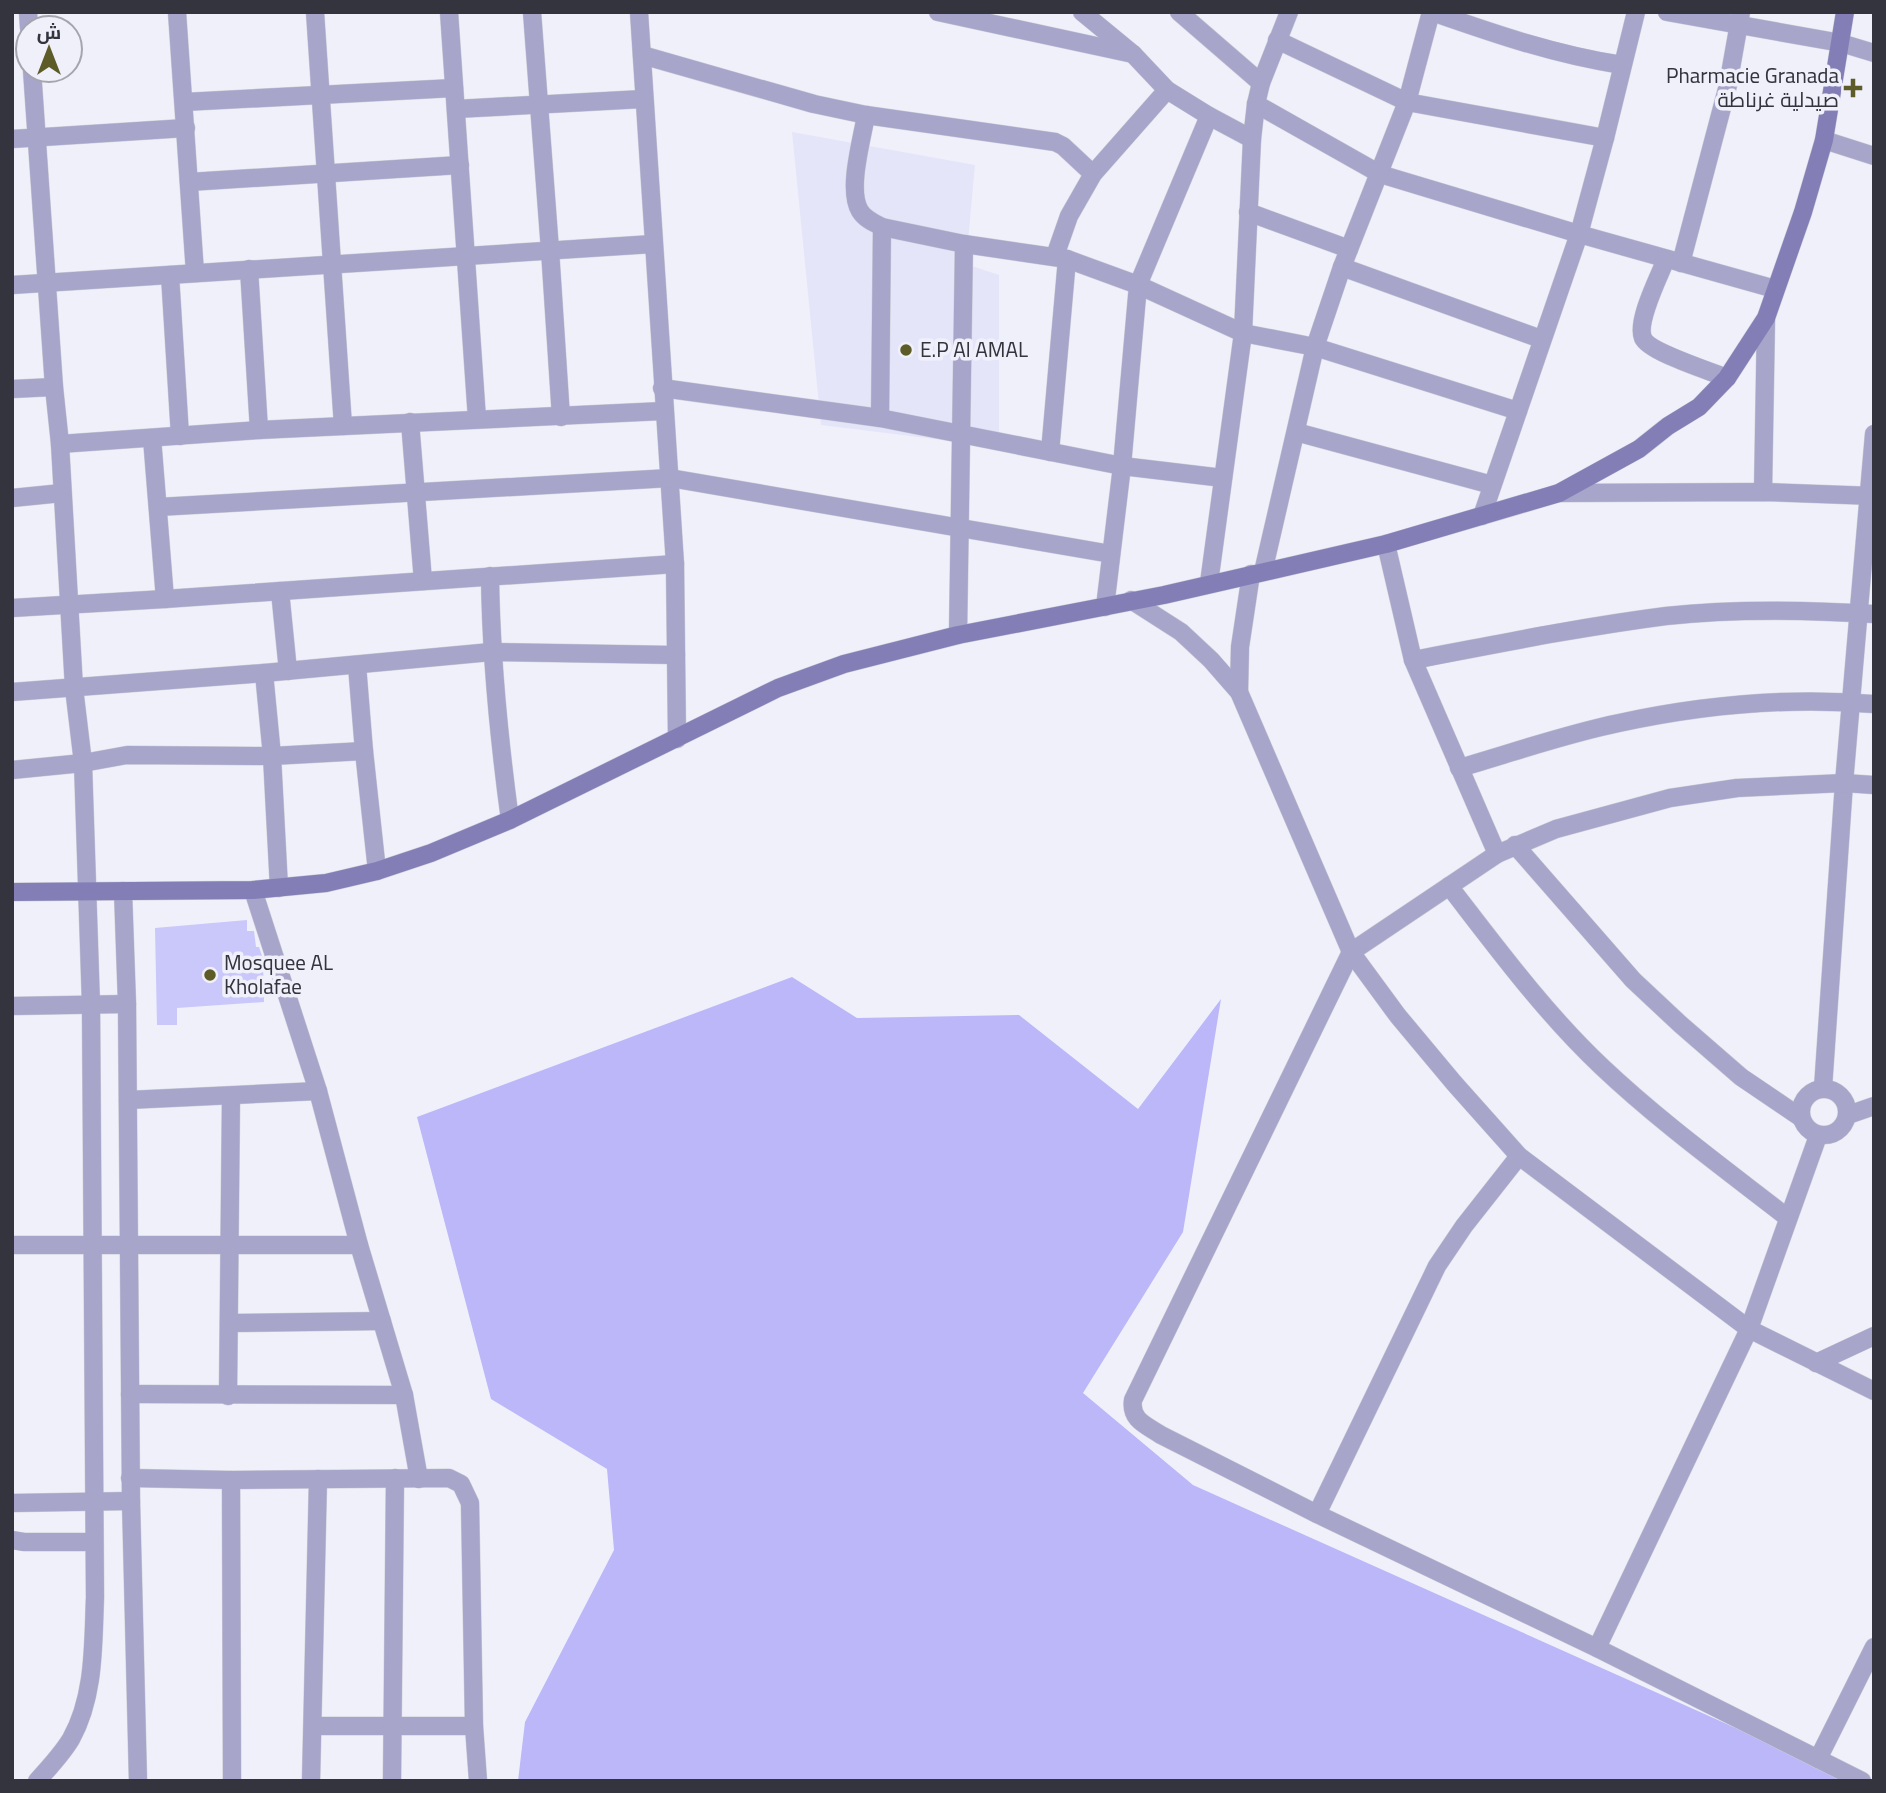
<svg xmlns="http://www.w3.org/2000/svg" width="1886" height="1793" font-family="Georgia,Cairo,serif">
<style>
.built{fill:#e5e5fa}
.green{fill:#bbb7f8}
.building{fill:#cac7fb}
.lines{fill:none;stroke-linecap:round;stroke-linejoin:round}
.street-casing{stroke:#ceced9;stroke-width:19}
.secondary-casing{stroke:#ceced9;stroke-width:19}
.street{stroke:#a7a5ca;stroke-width:18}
.secondary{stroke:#837fb6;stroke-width:18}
.poi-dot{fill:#5d5b28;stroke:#f0f0fb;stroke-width:2.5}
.labels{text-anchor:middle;stroke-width:7;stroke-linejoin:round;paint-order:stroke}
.poi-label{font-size:21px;fill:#34343f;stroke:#f0f0fb;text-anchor:start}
</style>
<rect width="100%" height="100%" fill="#f0f0fb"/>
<path class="built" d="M792,132L975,165L966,264L999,275V447L821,425Z"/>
<path class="green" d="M792,977L857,1018L1019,1015L1138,1109L1221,999L1183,1232L1083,1393L1193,1485L1854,1781H518L525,1722L614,1550L607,1469L491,1399L417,1117Z"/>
<path class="building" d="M247,920V931H254L256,947H259L263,959L264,1002L177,1008V1025H157L155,928Z"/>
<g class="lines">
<defs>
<g id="street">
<path d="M28,12L29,28"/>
<path d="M177,12L195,273"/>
<path d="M315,12L343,426"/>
<path d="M449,12L477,419"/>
<path d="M532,12L550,250L561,417"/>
<path d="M639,12L675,564L677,739"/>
<path d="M938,12L1133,54"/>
<path d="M1082,12L1133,54L1167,90L1209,116L1252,139"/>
<path d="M1179,12L1261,83"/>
<path d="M1432,12C1495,34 1556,55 1622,65"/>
<path d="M1667,12L1841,43L1874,53"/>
<path d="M1277,40L1407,102L1605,138"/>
<path d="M642,55L814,104L866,115L1055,142L1063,146L1093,174"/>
<path d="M32,70L54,387L60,444L74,688L83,763L91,1005L95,1597C93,1644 95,1696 71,1739C62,1754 49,1768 37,1781"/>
<path d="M184,102L454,88"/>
<path d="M1256,104L1380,174L1579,234L1775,289"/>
<path d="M456,109L643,99"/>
<path d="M866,115C862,140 847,190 860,211C865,219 874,223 882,227L964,244L1067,259L1138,285L1243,333L1315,347L1518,411"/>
<path d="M12,139L186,128"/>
<path d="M1824,140L1874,156"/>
<path d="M189,182L460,165"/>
<path d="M1248,212L1349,249"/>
<path d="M1055,256L1069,216L1093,174L1167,90"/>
<path d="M1666,259C1659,277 1636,321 1643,338C1649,352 1710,371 1727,378"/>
<path d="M1681,263L1728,85L1741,12"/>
<path d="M1342,267L1541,339"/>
<path d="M249,269L259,430"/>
<path d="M170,275L180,436"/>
<path d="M12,285L653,244"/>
<path d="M662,388L880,418L1122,466L1223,478"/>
<path d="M12,389L54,387"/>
<path d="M880,418L882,227"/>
<path d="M410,422L423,581"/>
<path d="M1296,432L1492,485"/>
<path d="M152,438L165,599"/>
<path d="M60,444L259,430L663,411"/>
<path d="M1050,452L1067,259"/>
<path d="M1763,492L1766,318"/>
<path d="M1559,493L1763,492L1874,496"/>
<path d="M12,498L62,493"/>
<path d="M158,507L670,478L1111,554"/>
<path d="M1482,516L1579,234L1605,138L1636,12"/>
<path d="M1386,544L1413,660L1497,854"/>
<path d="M1263,572L1315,347L1342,267L1407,102L1431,12"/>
<path d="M490,576C491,659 499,739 510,820"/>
<path d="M1209,583L1243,333L1252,139L1256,104L1261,83L1289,12"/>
<path d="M280,591L288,671"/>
<path d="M1131,600L1181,632L1211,660L1239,692L1351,952L1398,1016L1454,1083L1519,1156L1749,1329L1874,1391"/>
<path d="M1105,607L1122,466L1138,285L1209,116"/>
<path d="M12,608L165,599L675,564"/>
<path d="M958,635L964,244"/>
<path d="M1413,660C1497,644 1581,627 1666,616C1730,609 1809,610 1874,614"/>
<path d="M357,665L364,751L377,871"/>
<path d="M264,673L272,756L279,888"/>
<path d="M12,692L264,673L491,652L676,655"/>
<path d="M1239,692L1240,647L1251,574"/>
<path d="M1459,768C1512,753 1565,734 1619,723C1702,705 1789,697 1874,704"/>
<path d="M12,770L83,763L127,755L272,756L364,751"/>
<path d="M1515,845L1633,980L1680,1024L1741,1077L1800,1117"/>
<path d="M1449,886C1497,948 1544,1012 1601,1066C1659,1121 1725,1169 1788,1218"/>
<path d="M253,890L318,1091L359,1245L404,1395L419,1479"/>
<path d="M123,891L127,1004L131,1501L138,1781"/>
<path d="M12,1006L127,1004"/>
<path d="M1823,1088L1844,783L1874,434"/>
<circle cx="1824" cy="1112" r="23"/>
<path d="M128,1100L318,1091"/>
<path d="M1848,1115L1874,1106"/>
<path d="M12,1245H359"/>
<path d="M229,1323L382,1321"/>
<path d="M1816,1363L1874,1336"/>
<path d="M130,1394L404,1395"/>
<path d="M228,1396L231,1096"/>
<path d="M130,1478L231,1480L449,1478L461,1484L470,1503L474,1726L478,1781"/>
<path d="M231,1480L232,1781"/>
<path d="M12,1503L131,1501"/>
<path d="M1317,1514L1437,1266L1464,1226L1519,1156"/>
<path d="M12,1540L24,1542H94"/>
<path d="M1597,1648L1749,1329L1818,1136"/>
<path d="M313,1726H474"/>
<path d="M1818,1759L1874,1647"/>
<path d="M311,1781L318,1479"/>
<path d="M392,1781L395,1478"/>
<path d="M1862,1781L1597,1648L1317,1514L1161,1435C1146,1425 1130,1420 1133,1400L1351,952L1497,854L1556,829L1670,798L1737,788L1844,783L1874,785"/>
</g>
<path id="secondary" d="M12,892L253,890L326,883L377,871L431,853L510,820L778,688L844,664L958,635L1164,595L1386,544L1559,493L1639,449L1668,426L1699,407L1727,378L1766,318L1803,212L1824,140L1845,12"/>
</defs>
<use href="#street" class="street-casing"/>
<use href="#secondary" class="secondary-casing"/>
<use href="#street" class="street"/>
<use href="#secondary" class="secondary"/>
</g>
<g class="poi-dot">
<path d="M1849.5 77.5h7v7h7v7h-7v7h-7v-7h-7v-7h7z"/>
<circle cx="906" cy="350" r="7"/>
<circle cx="210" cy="975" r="7"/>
</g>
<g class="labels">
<g class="poi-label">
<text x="1839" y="83" text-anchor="end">Pharmacie Granada<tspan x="1839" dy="24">صيدلية غرناطة</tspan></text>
<text x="920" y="357">E.P Al AMAL</text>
<text x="224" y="970">Mosquee AL<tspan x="224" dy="24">Kholafae</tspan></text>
</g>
</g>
<rect width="1886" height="1793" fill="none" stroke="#34343f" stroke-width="28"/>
<g transform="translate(49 49)"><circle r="33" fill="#f0f0fb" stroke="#a5a5b0" stroke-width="2"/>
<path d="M0-5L12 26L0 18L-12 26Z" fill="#5d5b28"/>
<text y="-10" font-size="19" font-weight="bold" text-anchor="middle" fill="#34343f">ش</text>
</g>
</svg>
